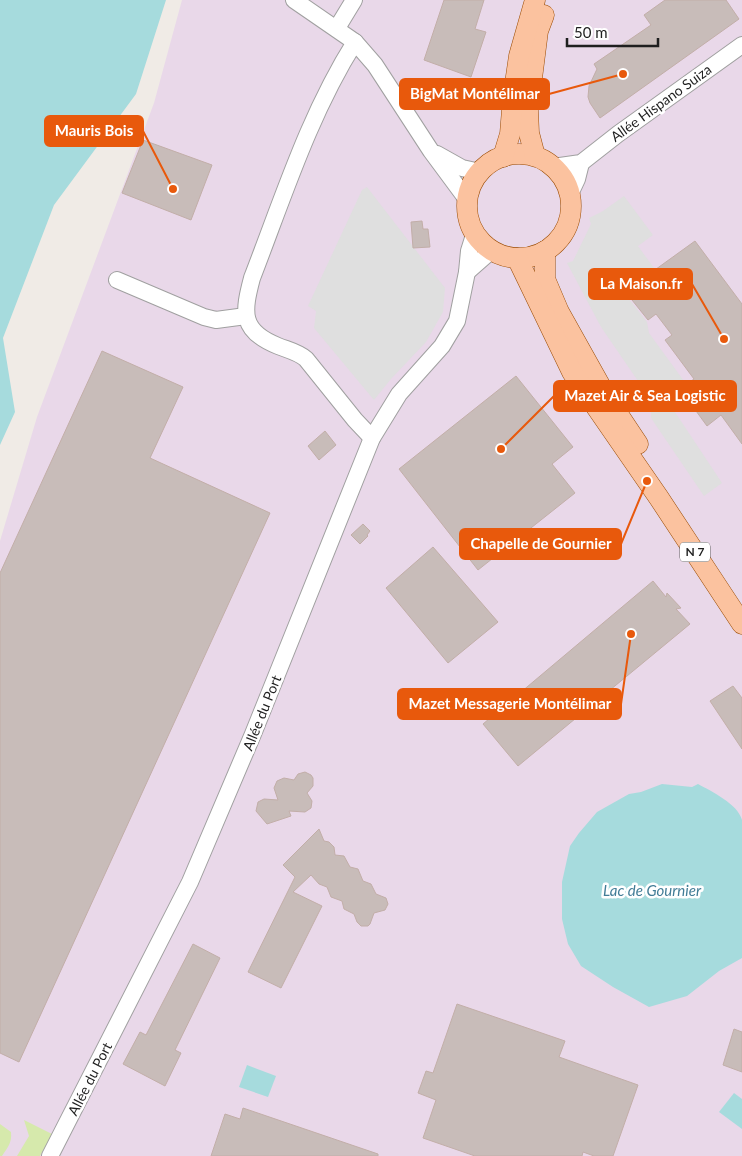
<svg xmlns="http://www.w3.org/2000/svg" width="742" height="1156" font-family="Lato,sans-serif">
<style>
.industrial{fill:#e9d8e9}
.grass{fill:#d6e9ac}
.parking{fill:#dfdfdf}
.water{fill:#a6dbdd}
.building{fill:#c8bcb9;stroke:#c2aea8}
.lines{fill:none;stroke-linecap:round;stroke-linejoin:round}
.minor-casing{stroke:#a0a0a0;stroke-width:18}
.major-casing{stroke:#9a4a01;stroke-width:21}
.minor{stroke:#fff;stroke-width:16}
.major{stroke:#fbc29f;stroke-width:20}
.labels{text-anchor:middle;stroke-width:5;stroke-linejoin:round;paint-order:stroke}
.shield{fill:#fff;stroke:#626262;stroke-width:1}
.shield-label{font-size:12px;font-weight:bold;fill:#1f1f1f}
.street-label{font-size:14px;fill:#1f1f1f;stroke:#fff}
.water-label{font-size:15px;font-style:italic;fill:#437d97;stroke:#fff}
.leader{fill:none;stroke:#e8590c;stroke-width:2}
.callout-dot{fill:#e8590c;stroke:#fff;stroke-width:2}
.callout{fill:#e8590c;stroke:#e8590c;stroke-width:2}
.callout-label{font-size:15px;text-anchor:middle;font-weight:bold;fill:#fff}
</style>
<rect width="100%" height="100%" fill="#f0ebe6"/>
<path class="industrial" d="M182,0H742V1156H0V541L37,417L154,103Z"/>
<g class="grass">
<path d="M24,1120L52,1134L40,1156H17L29,1136Z"/>
<path d="M0,1124L11,1132C12,1143 8,1147 2,1156H0Z"/>
</g>
<g class="parking">
<path d="M367,187L445,288L443,312L426,342L391,379L374,400L314,328L316,311L308,306L362,190Z"/>
<path d="M624,196L653,235L638,246L654,268L633,286L637,293L629,299L647,322L649,333L684,381L669,393L675,412L722,483L704,496L651,418V400L601,327L567,263L573,261L591,224L589,218L603,211Z"/>
</g>
<g class="water">
<path d="M0,0H166L136,94L54,205L3,338L15,412L0,445Z"/>
<path d="M662,784L692,787L698,784C711,791 738,804 742,820V958L719,971L687,996L649,1007L613,987L581,966L568,944L562,919V882L570,846L579,833L597,812L629,794L641,792Z"/>
<path d="M247,1065L276,1076L268,1097L239,1087Z"/>
<path d="M734,1093L742,1099V1129L719,1112Z"/>
</g>
<g class="building">
<path d="M444,0H484L475,29L486,32L471,77L424,60Z"/>
<path d="M665,0H726L739,19L600,118L590,103L588,97L589,86L597,69L594,64L651,25L644,15Z"/>
<path d="M143,140L212,165L191,220L122,193Z"/>
<path d="M422,221L423,229H428L430,247L413,248L411,222Z"/>
<path d="M695,241L742,304V444L721,415L707,426L680,389L694,379L665,340L672,335L656,314L648,320L632,300L640,294L634,285Z"/>
<path d="M102,351L183,387L150,458L270,513L19,1062L0,1053V573Z"/>
<path d="M516,376L573,447L552,464L575,493L478,570L399,469Z"/>
<path d="M325,431L336,445L319,460L308,446Z"/>
<path d="M363,524L370,531L367,535L368,536L360,544L351,535Z"/>
<path d="M433,547L498,622L448,663L386,588Z"/>
<path d="M653,581L666,597L667,593L681,608L676,609L690,624L518,766L483,724Z"/>
<path d="M733,686L742,698V749L710,701Z"/>
<path d="M305,772L311,775L313,778V786L307,793L312,801L311,808L305,812L289,811L291,816L267,824L256,811L258,802L264,799L278,800L274,788L277,781L284,778L294,780L298,774Z"/>
<path d="M319,829L324,841L329,842L334,847L335,855L344,856L350,867L358,869L363,881L371,884L376,894L386,898L388,904L385,910L374,913L370,924L368,926H361L357,922L354,914L344,909L342,901L331,897L327,887L319,884L311,875L293,892L322,906L281,988L248,972L295,877L283,865Z"/>
<path d="M193,944L220,958L175,1050L181,1053L165,1086L123,1064L140,1032L146,1035Z"/>
<path d="M457,1004L565,1041L559,1057L638,1085L613,1156H594L583,1152L582,1156H475L423,1138L436,1100L418,1093L426,1071L433,1073Z"/>
<path d="M734,1029L742,1032V1072L723,1065Z"/>
<path d="M243,1108L378,1154V1156H211L225,1114L240,1119Z"/>
</g>
<g class="lines">
<defs>
<g id="minor">
<path d="M294,0L355,42L375,65L431,151L468,201"/>
<path d="M337,28L354,0"/>
<path d="M355,42C309,115 283,198 252,278C243,312 240,331 278,346C288,350 298,352 306,359L355,420L372,438"/>
<path d="M437,154L462,168L480,172"/>
<path d="M553,167L581,163L618,134L742,45"/>
<path d="M570,194L577,179L581,163"/>
<path d="M475,232L469,251L467,272L492,250"/>
<path d="M117,280L204,317L216,320L246,316"/>
<path d="M50,1156L190,882L253,734L372,438L399,394L442,346L457,321L467,272"/>
</g>
<g id="major">
<circle cx="519" cy="206" r="52"/>
<path d="M535,156L529,133L528,110L538,31L544,15"/>
<path d="M503,157L510,134L513,97L519,56L535,0"/>
<path d="M545,251V279L559,312L606,396L638,444"/>
<path d="M517,258L572,372L659,498L742,624"/>
</g>
</defs>
<use href="#minor" class="minor-casing"/>
<use href="#major" class="major-casing"/>
<use href="#minor" class="minor"/>
<use href="#major" class="major"/>
</g>
<g class="labels">
<rect class="shield" x="680" y="542.5" width="30" height="19" rx="4"/>
<g class="shield-label">
<text x="695" y="556">N 7</text>
</g>
<g class="street-label">
<text transform="translate(661 103) rotate(-36)" y="5">Allée Hispano Suiza</text>
<text transform="translate(262 713) rotate(-68)" y="5">Allée du Port</text>
<text transform="translate(90 1079) rotate(-63)" y="5">Allée du Port</text>
</g>
<g class="water-label">
<text x="652" y="896">Lac de Gournier</text>
</g>
</g>
<path class="leader" d="M623 74L549 94M173 189L143 131M724 339L692 284M501 449L554 396M647 481L621 544M631 634L621 704"/>
<g class="callout-dot">
<circle cx="623" cy="74" r="5"/>
<circle cx="173" cy="189" r="5"/>
<circle cx="724" cy="339" r="5"/>
<circle cx="501" cy="449" r="5"/>
<circle cx="647" cy="481" r="5"/>
<circle cx="631" cy="634" r="5"/>
</g>
<g class="callout">
<rect x="400" y="79" width="149" height="30" rx="5"/>
<rect x="45" y="116" width="98" height="30" rx="5"/>
<rect x="589" y="269" width="103" height="30" rx="5"/>
<rect x="554" y="381" width="182" height="30" rx="5"/>
<rect x="460" y="529" width="161" height="30" rx="5"/>
<rect x="398" y="689" width="223" height="30" rx="5"/>
</g>
<g class="callout-label">
<text x="475" y="99">BigMat Montélimar</text>
<text x="94" y="136">Mauris Bois</text>
<text x="641" y="289">La Maison.fr</text>
<text x="645" y="401">Mazet Air &amp; Sea Logistic</text>
<text x="541" y="549">Chapelle de Gournier</text>
<text x="510" y="709">Mazet Messagerie Montélimar</text>
</g>
<path d="M567 38v8h91v-8" fill="none" stroke="#1f1f1f" stroke-width="2.5"/>
<text x="574" y="38" font-size="15" fill="#1f1f1f" stroke="#ffffff" stroke-width="4" paint-order="stroke">50 m</text>
</svg>
